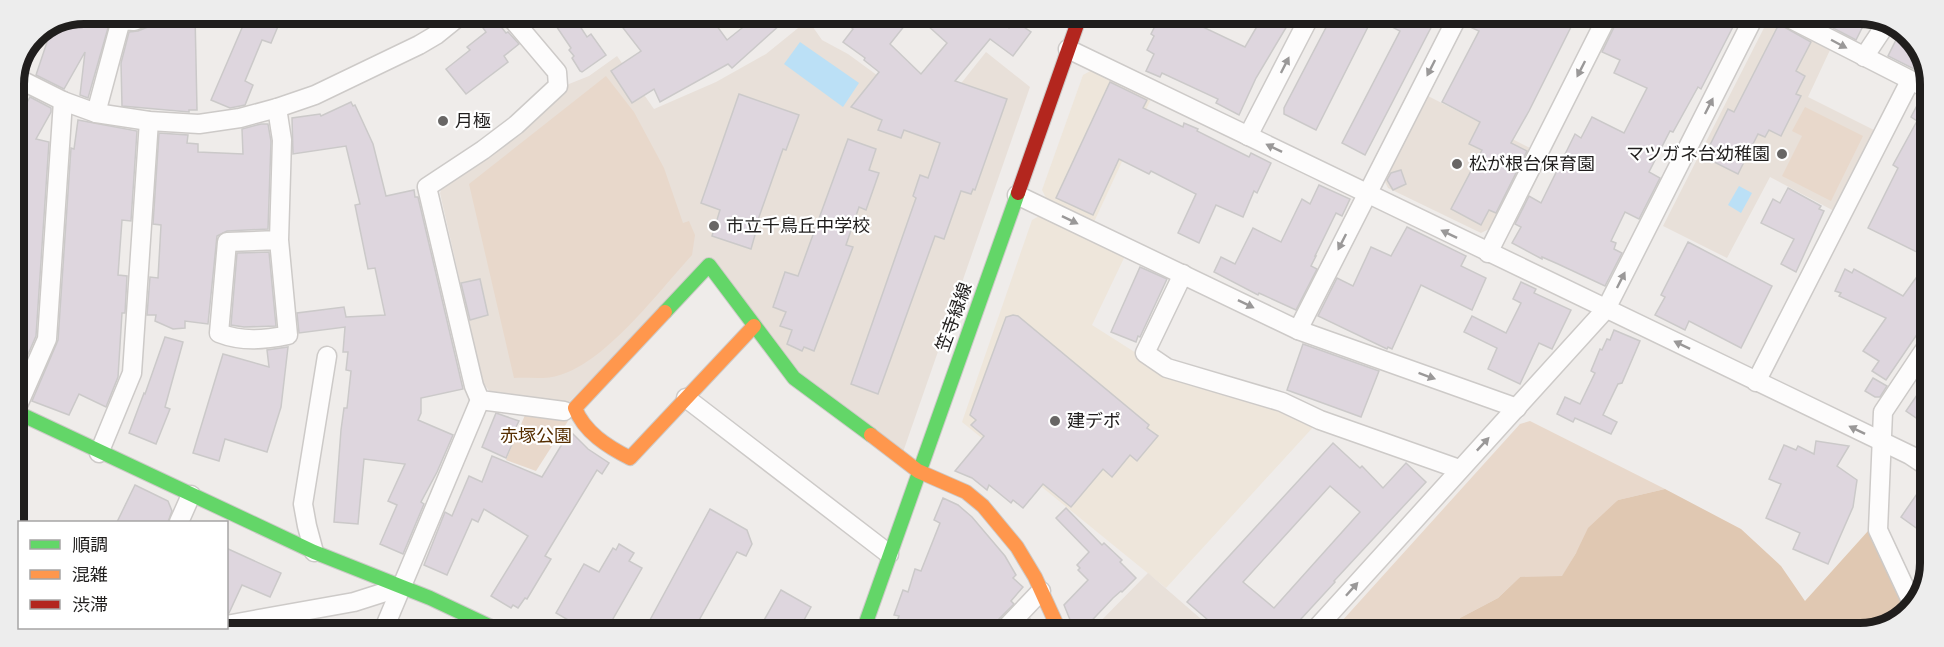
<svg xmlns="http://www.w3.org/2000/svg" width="1944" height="647" font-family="'Space Grotesk','Noto Sans JP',sans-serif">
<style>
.commercial{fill:#eee6db}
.built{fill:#e8e0d9}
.green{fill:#e8d8cb}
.forest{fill:#e0c8b2}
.water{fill:#bbe0f6}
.building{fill:#ded6de;stroke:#cbc9c9;stroke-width:1.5;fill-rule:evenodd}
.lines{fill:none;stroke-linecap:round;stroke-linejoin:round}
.street-casing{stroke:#cdcac8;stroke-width:21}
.fast-casing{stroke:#cdcac8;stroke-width:16}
.slow-casing{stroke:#cdcac8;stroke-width:16}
.jam-casing{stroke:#cdcac8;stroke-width:16}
.street{stroke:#fdfcfc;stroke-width:18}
.fast{stroke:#63d668;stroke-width:14}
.slow{stroke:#ff974d;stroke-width:14}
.jam{stroke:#b3261e;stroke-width:14}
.oneway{fill:#9a9898}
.poi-dot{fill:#686665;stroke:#fff;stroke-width:2}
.labels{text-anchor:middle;stroke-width:4.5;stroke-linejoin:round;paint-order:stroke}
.poi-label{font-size:18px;fill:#201e1d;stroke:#fff;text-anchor:start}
.street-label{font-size:18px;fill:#201e1d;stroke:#fff}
.park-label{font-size:18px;fill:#562e00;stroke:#fff}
.rim{fill:none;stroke:#201e1d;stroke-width:8}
</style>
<rect width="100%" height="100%" fill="#efecea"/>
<g class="commercial">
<path d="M1092,70L1151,99L1094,222L1046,198L1042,190L1083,75Z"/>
<path d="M1041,215L1125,256L1092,325L1166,372L1280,405L1316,424L1166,588L962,422L1032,220Z"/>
</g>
<g class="built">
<path d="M808,20L822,40L848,54L907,97L943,106L986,52L1030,87L902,455L796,372L710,259L568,403L491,393L483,383L440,193L443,185L520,129L569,84L589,76L617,56L654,109L716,82L766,54Z"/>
<path d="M1775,21L1830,50L1808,97L1876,131L1834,211L1770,177L1727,258L1663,226L1766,24Z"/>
<path d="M1428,96L1530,148L1489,229L1481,233L1388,188L1384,180Z"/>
<path d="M1148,573L1216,632H1090Z"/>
</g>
<g class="green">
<path d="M606,76L634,112L664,168L683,223L689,221L695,235L692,255C659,291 607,361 560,375C547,380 528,377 514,378L469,184Z"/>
<path d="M1805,107L1863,136L1831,201L1782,176L1802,136L1792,131Z"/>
<path d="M525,415L568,421L536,471L506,460Z"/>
<path d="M1530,421L1665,489L1618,500L1576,553L1562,577H1520L1498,598L1460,618L1455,627L1457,633L1332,632L1520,424Z"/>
</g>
<path class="forest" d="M1665,489L1741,529L1781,566L1805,601L1868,531L1907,614L1903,619L1860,633H1457L1455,627L1460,618L1498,598L1520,577L1562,576L1576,553L1588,528L1618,500Z"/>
<g class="water">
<path d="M800,42L859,83L843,107L784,64Z"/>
<path d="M1739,186L1752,193L1741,213L1728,205Z"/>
</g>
<g class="building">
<path d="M84,14H112L88,98L80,95L85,52L64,89L36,75L52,27Z"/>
<path d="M162,14H195L197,110H189V112L122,106L121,63L129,32L138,31L155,24L160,20Z"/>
<path d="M248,14H274L270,23L279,24L271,43L262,40L245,81L253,85L245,105L230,108L211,100Z"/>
<path d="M473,14H491L506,33L508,32L519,44L504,56L508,62L466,94L446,69L470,50L467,47L486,32Z"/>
<path d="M548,14H572L587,37L591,34L606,55L582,72L580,71L572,58L574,56L569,50L571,48Z"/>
<path d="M613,15H709L727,40L757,16L760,19L765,15H791L732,68L728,64L660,102L654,89L632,103L611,71L641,51Z"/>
<path d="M838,15H913L890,44L921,74L947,43L916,15H994L1009,28L1015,21L1031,32L1013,56L990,39L955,81L1007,99L975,190L973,189L971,194L961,191L944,239L935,236L878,394L851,384L916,198L913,196L920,175L928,178L940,143L904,130L901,138L878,130L882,120L851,107L879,72L864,60L865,58L843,42L853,29Z"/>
<path d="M1164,16H1190L1188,20L1245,47L1263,16H1282L1290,21L1256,78L1239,115L1216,103L1218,99L1162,73L1160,77L1146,71L1154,54L1147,50L1154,36L1151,34L1158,20L1161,21Z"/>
<path d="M1332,16H1437L1365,155L1342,143L1400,31L1373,17L1316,130L1284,114V108Z"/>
<path d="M1469,16L1576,17L1529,111L1511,143L1527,151L1496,213L1489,210L1481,225L1451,209L1482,150L1469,144L1480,122L1442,102L1479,31L1466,25Z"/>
<path d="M1619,17H1738L1701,89L1698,87L1673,132L1670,131L1649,172L1660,178L1639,219L1625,212L1611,241L1616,243L1614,249L1622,253L1605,286L1558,264L1542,257V259L1512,243L1521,227L1515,224L1529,196L1541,203L1575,134L1581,138L1592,117L1624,133L1647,88L1614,73L1620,60L1602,52Z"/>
<path d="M1812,17H1865L1861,25L1863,26L1856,40Z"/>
<path d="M1779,24L1811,42L1796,71L1805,76L1796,94L1801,96L1781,136L1769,130L1765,137L1758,134L1738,174L1704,157L1728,109L1734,112Z"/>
<path d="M1901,30L1916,41L1930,77L1888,56Z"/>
<path d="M1110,82L1147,100L1143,108L1183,127L1184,123L1198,129L1197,131L1249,157L1251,153L1271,163L1257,193L1254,191L1243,217L1216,205L1199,243L1178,233L1196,194L1151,171L1149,174L1119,159L1093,215L1056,198Z"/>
<path d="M739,94L799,115L786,150L783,149L753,234L755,235L751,249L712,236L720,210L701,203Z"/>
<path d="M30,97L51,108V112L36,139L49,142L36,336L22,368L14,364V127Z"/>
<path d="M1921,98L1930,101L1929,258L1868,228L1898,168L1893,165L1917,121L1911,117Z"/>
<path d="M351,102L353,106L355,105L373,144L386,196L414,190L415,197H418L463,389L421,398V413L418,420L453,435L437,472L421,502L424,504L403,554L380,544L397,505L388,501L405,464L364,459L358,524L334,522L341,430L344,408H347L351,371L346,370L348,352H343L345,327L299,333L297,313L344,307L346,317L385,315L375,268L368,269L355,205L360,204L346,146L293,154L292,118L320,114L321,116Z"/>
<path d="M78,120L137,131L131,221L122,220L118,275L127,276L125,313H122L118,377L106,407L79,394L69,415L32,401L58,340L71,148L74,149Z"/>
<path d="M261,124H268L271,141L268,229L227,231L217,236L208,324L185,321V328L173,329L155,321L156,315H147L150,277L158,278L160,243L161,225L153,224L159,133L188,135L187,143L198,144V152L243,154L242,129Z"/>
<path d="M848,139L876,149L869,170L879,173L866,210L859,207L846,245L853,247L814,351L804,347L802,351L787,344L792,330L780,326L786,312L773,307L785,272L798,276Z"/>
<path d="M1401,170L1406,184L1393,190L1387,180L1391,173Z"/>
<path d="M1319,185L1350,199L1342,216L1336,213L1315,256H1316L1311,266L1317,269L1296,310L1259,293L1258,295L1214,272L1221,257L1235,264L1253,228L1281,242L1302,199L1310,204Z"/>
<path d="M1788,188L1821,206L1819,209L1824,211L1796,272L1781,264L1794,239L1761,223L1773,199L1780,203Z"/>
<path d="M1407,227L1466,256L1461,266L1486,278L1472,310L1421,285L1392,349L1388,347L1387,349L1318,316L1337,278L1353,286L1371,247L1391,256Z"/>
<path d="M1688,242L1772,286L1741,348L1689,321L1685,330L1655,315L1665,297L1661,295Z"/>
<path d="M269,252L276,326L244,327L231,325L237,253Z"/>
<path d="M1929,260V331L1922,327L1886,380L1872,371L1879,361L1863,351L1886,318L1839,296L1841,293L1835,291L1845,269L1852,273L1854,269L1903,296Z"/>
<path d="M1140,267L1167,279L1140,337L1138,336L1136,342L1111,332Z"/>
<path d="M480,279L488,315L470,320L461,283Z"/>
<path d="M1521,282L1536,289L1534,293L1571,310L1552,349L1539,343L1520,384L1488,369L1497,348L1464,332L1472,316L1506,333L1521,303L1513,299Z"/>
<path d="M1013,315L1018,316L1149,425L1147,428L1158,436L1137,461L1130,455L1112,477L1103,469L1071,507L1043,484L1023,508L1013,500L1011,503L989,485L987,490L972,478L955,471L984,436L971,425L976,420L970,415L1006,317Z"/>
<path d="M1614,330L1640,341L1622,383L1618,384L1603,415L1617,422L1611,434L1575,418L1573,422L1557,414L1565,397L1580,404L1595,373L1591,371L1600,349L1602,350L1607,339L1610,340Z"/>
<path d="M165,337L183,342L165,407L170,409L156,444L129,433L144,393L145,394Z"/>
<path d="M1303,344L1379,371L1361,417L1287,390Z"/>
<path d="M288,347L281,407L267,452L225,439L219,461L193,453L223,354L269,367L267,350Z"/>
<path d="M1873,378L1887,386L1880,397H1875L1865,391Z"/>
<path d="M1928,379V426L1906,411Z"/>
<path d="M496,413L519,421L514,431L517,433L506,458L482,447Z"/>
<path d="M570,431L588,449L609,463L602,474L597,470L545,556L551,559L527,599L525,598L518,608L513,605L511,608L491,596L528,536L484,509L478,522L472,519L447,575L424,565L445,512L452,516L469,476L482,482L492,456L542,477Z"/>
<path d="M1816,441L1849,446L1837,466L1857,480L1853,507L1828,564L1793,549L1800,533L1766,518L1781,484L1769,479L1784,445L1796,450L1798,446L1814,454Z"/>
<path d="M1333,443L1360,468L1362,466L1383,488L1406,463L1426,482L1334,581L1335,582L1289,632H1222L1187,602ZM1330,486L1360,512L1274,608L1243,582Z"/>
<path d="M1928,478L1927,518L1919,530L1901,517Z"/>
<path d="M135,485L168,501L172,511L168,522H117Z"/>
<path d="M943,498L958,505L972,517L1005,556L1016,575L1013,578L1023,587L1011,601L1014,604L994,624L992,632H893L899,616L894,615L903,590L908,592L915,569L921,571L940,523L934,520Z"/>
<path d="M1066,508L1102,545L1104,543L1122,560L1120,562L1136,578L1122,592L1121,591L1113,598L1081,632H1075L1064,605L1088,580L1078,570L1080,568L1077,565L1089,552L1056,518Z"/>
<path d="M710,509L747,530L752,544L746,556L737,552L693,631H644Z"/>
<path d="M619,544L634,553L629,561L642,568L606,631H592L576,622L575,624L556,613L584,564L599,572L613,548L616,550Z"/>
<path d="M226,548L281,573L270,597L242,585L229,613H226Z"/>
<path d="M781,590L811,607L798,631H758Z"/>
<path d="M1030,619L1043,632H1018Z"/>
</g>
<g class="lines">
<defs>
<g id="street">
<path d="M508,14L557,72L558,86L516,125L483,150L427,187L474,386L480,400L564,411"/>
<path d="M1787,17L1930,90"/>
<path d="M1068,49L1910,455L1928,467"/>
<path d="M1864,57L1888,21"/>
<path d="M15,77L63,101L96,113L149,121L199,124L240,118L277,108L315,95L419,45L436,35L462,14"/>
<path d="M277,108L282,140L279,240L227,242L219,333C242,342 264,340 288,335L279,240"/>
<path d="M96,113L121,20L134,21L151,14"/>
<path d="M1248,136L1310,16"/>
<path d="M1017,195L1298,330L1517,408"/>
<path d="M1488,253L1607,17"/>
<path d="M1183,274L1145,353L1167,368L1282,402L1320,420L1459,469"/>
<path d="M1298,330L1458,16"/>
<path d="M1756,382L1910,81"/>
<path d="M686,398L889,554"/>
<path d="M15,412L47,339L63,101"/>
<path d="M99,453L132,373L149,121"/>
<path d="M179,522L191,495"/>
<path d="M314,552L307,526L303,504L327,356"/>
<path d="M1913,605L1878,530L1883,412L1929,343"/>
<path d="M226,625L354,602L401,587"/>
<path d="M127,630L128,628"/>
<path d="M199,630L214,628"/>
<path d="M383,631L480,400"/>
<path d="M1003,631L1041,591"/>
<path d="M1313,632L1606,309L1754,17"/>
</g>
<g id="fast">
<path d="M665,312L709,265L794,378L871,435"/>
<path d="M14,411L314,552L430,598L500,631"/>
<path d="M863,631L1018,193"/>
</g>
<g id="slow">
<path d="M665,312L575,408C584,432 608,447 630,458L754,326"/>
<path d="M871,435L918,471L966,492L983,506L1017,547L1035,577L1060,632"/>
</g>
<path id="jam" d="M1018,193L1080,16"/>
</defs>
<use href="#street" class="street-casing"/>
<use href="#fast" class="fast-casing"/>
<use href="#slow" class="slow-casing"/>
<use href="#jam" class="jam-casing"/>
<use href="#street" class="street"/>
<use href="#fast" class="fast"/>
<use href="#slow" class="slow"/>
<use href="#jam" class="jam"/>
</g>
<defs><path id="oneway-solid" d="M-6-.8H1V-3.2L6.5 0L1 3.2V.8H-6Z" transform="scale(1.5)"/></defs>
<g class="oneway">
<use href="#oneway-solid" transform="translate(1839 44) rotate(28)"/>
<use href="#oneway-solid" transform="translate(1285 65) rotate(-63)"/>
<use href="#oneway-solid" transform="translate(1431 68) rotate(117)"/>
<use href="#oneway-solid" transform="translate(1581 69) rotate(117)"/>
<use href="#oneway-solid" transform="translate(1709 106) rotate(-63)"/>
<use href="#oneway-solid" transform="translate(1274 148) rotate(-154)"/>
<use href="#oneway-solid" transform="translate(1070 220) rotate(26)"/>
<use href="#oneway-solid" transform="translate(1449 234) rotate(-154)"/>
<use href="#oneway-solid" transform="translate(1342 242) rotate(117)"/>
<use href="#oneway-solid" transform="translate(1621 280) rotate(-63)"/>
<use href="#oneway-solid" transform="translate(1246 304) rotate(26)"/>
<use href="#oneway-solid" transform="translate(1682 345) rotate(-154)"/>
<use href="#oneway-solid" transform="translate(1427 376) rotate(20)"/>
<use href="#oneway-solid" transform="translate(1857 430) rotate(-154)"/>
<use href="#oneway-solid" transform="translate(1483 444) rotate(-47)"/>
<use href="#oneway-solid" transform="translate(1352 589) rotate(-48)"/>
</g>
<g class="poi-dot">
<circle cx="443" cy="121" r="6"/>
<circle cx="1782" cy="154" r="6"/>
<circle cx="1457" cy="164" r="6"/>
<circle cx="714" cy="226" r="6"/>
<circle cx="1055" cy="421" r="6"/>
</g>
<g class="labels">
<g class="poi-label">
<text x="455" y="127">月極</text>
<text x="1770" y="160" text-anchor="end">マツガネ台幼稚園</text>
<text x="1469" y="170">松が根台保育園</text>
<text x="726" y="232">市立千鳥丘中学校</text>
<text x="1067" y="427">建デポ</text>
</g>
<g class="street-label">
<text transform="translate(954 317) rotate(-70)" y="6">笠寺緑線</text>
</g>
<g class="park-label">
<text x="536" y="442">赤塚公園</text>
</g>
</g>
<path d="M0 0H1944V647H0ZM84 24H1860A60 60 0 0 1 1920 84V563A60 60 0 0 1 1860 623H84A60 60 0 0 1 24 563V84A60 60 0 0 1 84 24Z" fill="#ededed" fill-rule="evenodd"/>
<path class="rim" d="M84 24H1860A60 60 0 0 1 1920 84V563A60 60 0 0 1 1860 623H84A60 60 0 0 1 24 563V84A60 60 0 0 1 84 24Z"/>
<rect x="18" y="521" width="210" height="108" fill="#ffffff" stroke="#a6a5a5" stroke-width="1.5"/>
<rect x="30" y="540" width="30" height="9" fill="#63d668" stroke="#a6a5a5" stroke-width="1.5"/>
<text x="72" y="551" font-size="18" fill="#201e1d">順調</text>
<rect x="30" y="570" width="30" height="9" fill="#ff974d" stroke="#a6a5a5" stroke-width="1.5"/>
<text x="72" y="581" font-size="18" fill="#201e1d">混雑</text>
<rect x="30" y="600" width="30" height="9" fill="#b3261e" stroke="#a6a5a5" stroke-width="1.5"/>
<text x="72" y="611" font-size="18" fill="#201e1d">渋滞</text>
</svg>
